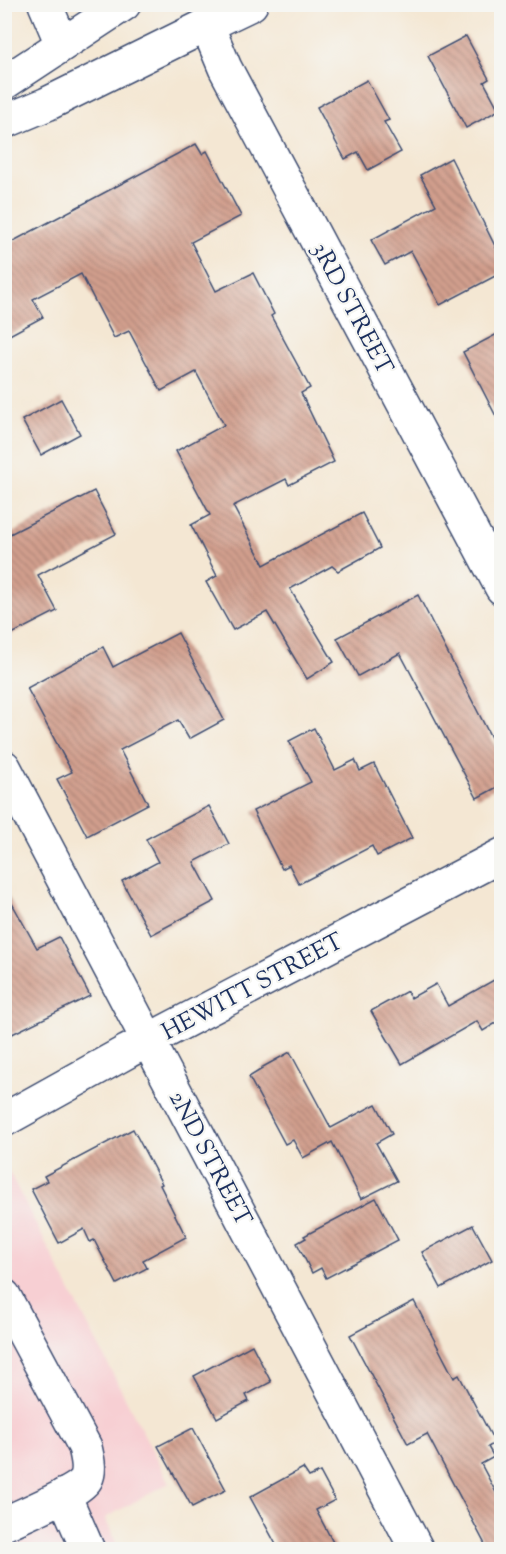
<svg xmlns="http://www.w3.org/2000/svg" width="506" height="1554" font-family="'Sorts Mill Goudy',serif">
<style>
.built{fill:#f7cfd3}
.building{fill:url(#building-back-hatch)}
.lines{fill:none;stroke-linecap:round;stroke-linejoin:round}
.minor-casing{stroke:#3c4b70;stroke-width:36}
.major-casing{stroke:#3c4b70;stroke-width:36}
.minor{stroke:#fff;stroke-width:33}
.major{stroke:#fff;stroke-width:33}
.labels{text-anchor:middle;stroke-width:4.5;stroke-linejoin:round;paint-order:stroke}
.street-label{font-size:24px;fill:#1b2f5e;stroke:#f6f6f2}
</style>
<defs>
<pattern id="building-back-hatch" width="6" height="6" patternUnits="userSpaceOnUse" patternTransform="scale(1.5)"><rect width="6" height="6" fill="#d29f8d"/><path d="M-1 5l2 2M0 0l6 6M5-1l2 2" fill="none" stroke="#aa8276"/></pattern>
</defs>
<rect width="100%" height="100%" fill="#f6f6f2"/>
<filter id="ink" filterUnits="userSpaceOnUse"><feTurbulence type="fractalNoise" baseFrequency=".0167" numOctaves="2"/><feDisplacementMap in="SourceGraphic" scale="12" xChannelSelector="R" yChannelSelector="G"/><feConvolveMatrix kernelMatrix="1 2 1 2 8 2 1 2 1" color-interpolation-filters="sRGB"/></filter>
<filter id="wash" filterUnits="userSpaceOnUse"><feTurbulence type="fractalNoise" baseFrequency=".008" numOctaves="4" result="noise"/><feDisplacementMap in="SourceGraphic" scale="24" xChannelSelector="R" yChannelSelector="G"/><feGaussianBlur stdDeviation="1.35" result="paint"/><feColorMatrix in="noise" values="0 0 0 0 0 0 0 0 0 0 0 0 0 0 0 0 0 1.4 0 .05"/><feComposite in="paint" operator="in"/></filter>
<g filter="url(#wash)">
<rect width="100%" height="100%" fill="#f4e7d3"/>
<path class="built" d="M4,1162L169,1483L105,1518L119,1549H5Z"/>
<g id="blocks">
<g class="building">
<path d="M466,36L489,79L484,82L499,110L466,128L428,56Z"/>
<path d="M367,80L389,120L384,122L401,152L368,170L358,152L345,159L317,107Z"/>
<path d="M196,144L202,154L207,151L241,216L191,242L216,291L253,273L274,314L271,316L310,388L301,393L334,462L289,485L286,479L233,506L264,565L362,513L380,548L338,571L332,566L290,589L334,662L307,679L267,612L233,630L206,582L217,576L191,525L210,515L176,451L224,425L196,372L161,391L129,331L114,338L81,274L33,299L43,317L4,338V246Z"/>
<path d="M451,158L501,258V273L440,305L411,251L385,265L371,240L436,205L420,175Z"/>
<path d="M501,332V426L463,352Z"/>
<path d="M61,399L80,434L41,455L22,420Z"/>
<path d="M94,491L116,534L38,575L57,611L4,638V537Z"/>
<path d="M418,595L501,757V785L477,798L400,653L358,676L337,638Z"/>
<path d="M178,633L224,720L189,739L178,720L120,750L148,804L87,836L57,779L72,772L27,688L103,647L113,667Z"/>
<path d="M314,728L335,770L355,760L360,771L374,764L412,838L377,856L372,846L299,884L289,865L282,869L253,811L311,782L289,741Z"/>
<path d="M209,806L229,844L194,862L215,901L151,935L122,881L158,862L146,839Z"/>
<path d="M4,889L37,948L59,937L90,996L4,1038Z"/>
<path d="M501,976V1020L483,1031L477,1021L402,1064L371,1011L407,991L411,998L436,984L448,1006Z"/>
<path d="M290,1052L331,1128L376,1104L392,1134L376,1143L397,1181L361,1199L332,1142L303,1158L293,1140L285,1144L249,1077L262,1069L261,1068Z"/>
<path d="M133,1129L162,1184L160,1185L186,1237L143,1260L147,1268L117,1284L94,1240L90,1242L84,1229L59,1243L31,1189L47,1181L44,1176Z"/>
<path d="M376,1198L398,1240L326,1278L321,1268L312,1273L297,1243L306,1238L304,1236Z"/>
<path d="M473,1225L492,1260L441,1288L422,1252Z"/>
<path d="M414,1301L454,1378L459,1375L495,1443L488,1447L494,1457L481,1464L501,1502V1550H488L427,1434L408,1444L350,1335Z"/>
<path d="M252,1345L271,1382L246,1395L249,1401L217,1418L194,1376Z"/>
<path d="M193,1428L226,1490L192,1507L158,1446Z"/>
<path d="M303,1468L309,1477L320,1472L335,1500L316,1510L337,1550H279L250,1497Z"/>
</g>
</g>
</g>
<g filter="url(#ink)">
<use href="#blocks" fill-opacity="0" stroke="#3c4b70" stroke-width="1.5"/>
<g class="lines">
<defs>
<g id="minor">
<path d="M45,4L62,44"/>
<path d="M251,4L207,25L225,68L502,588"/>
<path d="M4,767L417,1550"/>
<path d="M4,1120L128,1051L502,855"/>
<path d="M4,1296L85,1447C87,1457 91,1469 86,1479C79,1492 20,1516 4,1524"/>
<path d="M64,1495L88,1550"/>
</g>
<g id="major">
<path d="M4,83L124,4"/>
<path d="M4,122L47,104L207,25L214,4"/>
</g>
</defs>
<use href="#minor" class="minor-casing"/>
<use href="#major" class="major-casing"/>
<use href="#minor" class="minor"/>
<use href="#major" class="major"/>
</g>
</g>
<g class="labels">
<g class="street-label">
<text transform="translate(353 308) rotate(62)" y="8">3RD STREET</text>
<text transform="translate(252 986) rotate(-28)" y="8">HEWITT STREET</text>
<text transform="translate(211 1158) rotate(62)" y="8">2ND STREET</text>
</g>
</g>
<rect width="506" height="1554" fill="none" stroke="#f6f6f2" stroke-width="24"/>
</svg>
